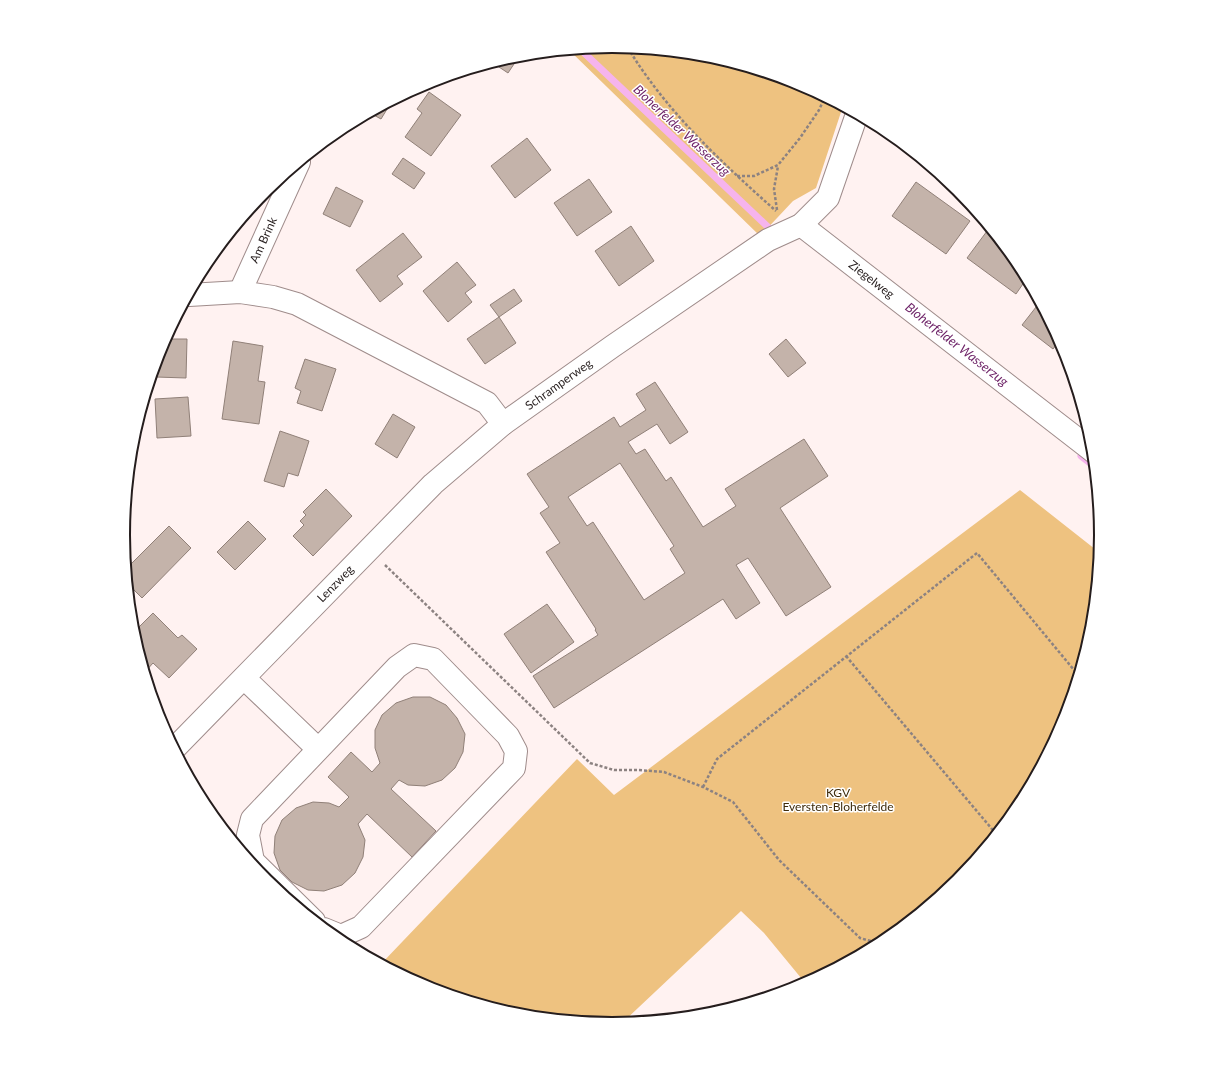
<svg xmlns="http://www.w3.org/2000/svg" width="1225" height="1071" font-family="Lato,sans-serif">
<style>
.green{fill:#eec280}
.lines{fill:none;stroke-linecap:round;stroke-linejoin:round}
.stream{stroke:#f6b4ed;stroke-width:7}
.building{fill:#c4b3aa;stroke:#908078;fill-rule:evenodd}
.minor-casing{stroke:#9f8c8b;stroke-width:24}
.path{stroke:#8c8281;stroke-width:2.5;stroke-dasharray:3 2;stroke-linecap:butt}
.minor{stroke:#fff;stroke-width:22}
.labels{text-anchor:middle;stroke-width:3;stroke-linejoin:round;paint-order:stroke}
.street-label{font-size:12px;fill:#251d1d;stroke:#fff}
.park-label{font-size:12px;fill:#3e2b0b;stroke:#fff}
.water-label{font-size:13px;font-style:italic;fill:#6f2569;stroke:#fff}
.rim{fill:none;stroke:#251d1d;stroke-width:2}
</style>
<rect width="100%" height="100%" fill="#fff2f1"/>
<g class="green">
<path d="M613,46L708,55L800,83L843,106L816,188L793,201L760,236L569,50Z"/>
<path d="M1020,490L1100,553L1093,631L1065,723L1019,808L958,882L884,943L806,984L764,933L741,911L621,1024L612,1025L517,1016L425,988L381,964L577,759L614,795Z"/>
</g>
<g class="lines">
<g class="stream">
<path d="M580,49L768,227"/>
<path d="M1081,456L1095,467"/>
</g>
</g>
<g class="building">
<path d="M517,55H520L508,73L493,63Z"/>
<path d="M429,92L461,115L431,156L405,137L422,113L417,109Z"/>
<path d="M392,101L381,119L370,113Z"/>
<path d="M527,138L551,170L515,198L491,166Z"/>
<path d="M403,158L425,173L414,189L392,174Z"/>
<path d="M589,179L612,212L577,236L554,203Z"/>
<path d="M916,182L970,221L946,254L892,216Z"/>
<path d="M336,187L363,201L350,227L323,214Z"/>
<path d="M631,226L654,261L619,286L595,251Z"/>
<path d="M990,227L1020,264L1027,278L1016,294L967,258Z"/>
<path d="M403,233L422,257L397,276L403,284L380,302L356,270Z"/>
<path d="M457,262L476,285L465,293L472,302L448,322L423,291Z"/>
<path d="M514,289L522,301L499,317L490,305Z"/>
<path d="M1040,302L1060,340L1053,349L1022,325Z"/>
<path d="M499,317L516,343L485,364L467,339Z"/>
<path d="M165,339H187L186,378L156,377V363L160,348Z"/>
<path d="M786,339L806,363L788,377L769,354Z"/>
<path d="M233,341L263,346L258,381L265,382L259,424L222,419Z"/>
<path d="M305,359L336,369L322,411L297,403L301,391L295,388Z"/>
<path d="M655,382L688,432L670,444L657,424L628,442L636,454L645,449L666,481L671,477L703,527L736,506L725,489L804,439L828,476L780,508L831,587L786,616L748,558L736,565L760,603L736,619L723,599L554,708L533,676L598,635L595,630L596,629L546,552L560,543L540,513L549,507L527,474L614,417L620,427L646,410L636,394ZM620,463L674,546L670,549L685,573L644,600L593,522L587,526L568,497Z"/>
<path d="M188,397L191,436L157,438L155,399Z"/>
<path d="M393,414L415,427L397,458L375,444Z"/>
<path d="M280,431L309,441L298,476L288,473L284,487L264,481Z"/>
<path d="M326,489L352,516L313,556L293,536L304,525L300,521L306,515L303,512Z"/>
<path d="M248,521L266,539L235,570L217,552Z"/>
<path d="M169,526L191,548L142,598L128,584L126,569Z"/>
<path d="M547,604L574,642L531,673L504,634Z"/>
<path d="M153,613L178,638L182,635L197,649L169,678L153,663L145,672L133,633Z"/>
<path d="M413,697H430L446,705L457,718L465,734L463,752L455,768L442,780L425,786L408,785L399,780L391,789L436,831L412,857L367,814L358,824L365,840L363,857L355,873L342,885L324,891L308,890L292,882L280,870L274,853L275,836L282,820L296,808L313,802L329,803L339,807L349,797L328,777L351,752L372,772L380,763L375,748V730L382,715L396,703Z"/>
</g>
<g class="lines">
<defs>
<g id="minor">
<path id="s1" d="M801,225L1094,452"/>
<path id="s2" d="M240,292L299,162"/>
<path d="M189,295L240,292L273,297L297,304L487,403L503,424"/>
<path d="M244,678L318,749"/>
<path id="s3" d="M174,749L433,484L503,424L613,346L768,240L801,225L828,198L857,114"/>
<path d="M314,921L253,861L248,835L252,819L397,667L414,655L433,659L508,736L516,751L514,768L361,927L341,936L324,929"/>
</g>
</defs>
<use href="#minor" class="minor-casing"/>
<g class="path">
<path d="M628,48C666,111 721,162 776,211"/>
<path d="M737,176H754L778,165L800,138L819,110L825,97"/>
<path d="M777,210L774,189L778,166"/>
<path d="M385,565L590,763L614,770H639L664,772L703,787L733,802L779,860L860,938L881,944"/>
<path d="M846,656L997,835"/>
<path d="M703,787L717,759L977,553L1079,676"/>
</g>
<use href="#minor" class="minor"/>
</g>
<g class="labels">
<g class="street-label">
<text dy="4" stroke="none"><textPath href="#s2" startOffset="57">Am Brink</textPath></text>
<text dy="4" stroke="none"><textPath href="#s1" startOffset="89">Ziegelweg</textPath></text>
<text dy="4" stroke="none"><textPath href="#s3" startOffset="531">Schramperweg</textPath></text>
<text dy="4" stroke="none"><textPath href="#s3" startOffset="231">Lenzweg</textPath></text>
</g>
<g class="park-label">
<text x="838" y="797">KGV<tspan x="838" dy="14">Eversten-Bloherfelde</tspan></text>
</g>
<g class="water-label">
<text transform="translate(682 130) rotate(43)" y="5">Bloherfelder Wasserzug</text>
<text transform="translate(957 344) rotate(38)" y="5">Bloherfelder Wasserzug</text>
</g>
</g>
<path d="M0 0H1225V1071H0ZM130 535a482 482 0 1 1 964 0a482 482 0 1 1-964 0Z" fill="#fff" fill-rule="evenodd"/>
<path class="rim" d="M130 535a482 482 0 1 1 964 0a482 482 0 1 1-964 0Z"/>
</svg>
